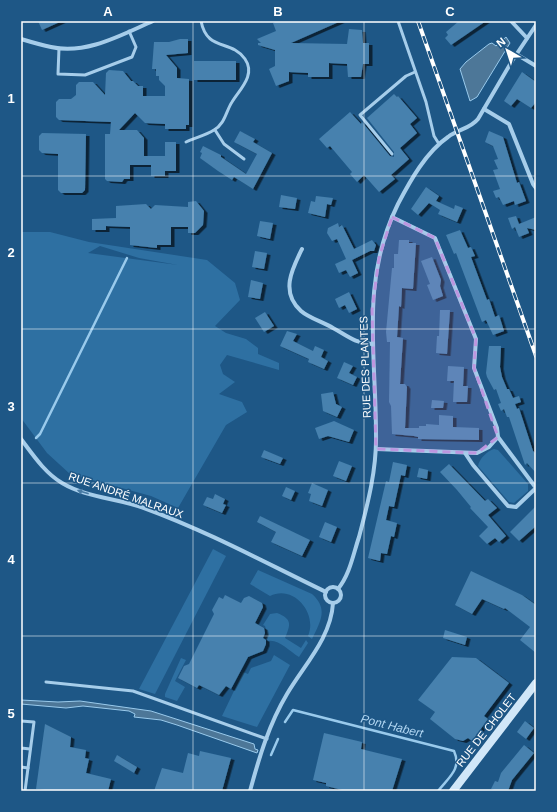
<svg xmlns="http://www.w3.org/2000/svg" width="557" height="812" font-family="Helvetica,sans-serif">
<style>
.green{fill:#2e70a2;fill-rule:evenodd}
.water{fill:#4d7798;stroke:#99caec}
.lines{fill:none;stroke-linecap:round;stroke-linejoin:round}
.stream{stroke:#99caec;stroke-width:2.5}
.building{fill:#4681ae;filter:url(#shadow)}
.service{stroke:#a6cdea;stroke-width:3}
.minor{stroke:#a6cdea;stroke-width:4}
.secondary{stroke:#d1e7f8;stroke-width:8}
.rail-casing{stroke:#fff;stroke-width:4}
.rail{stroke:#1e5786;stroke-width:2.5;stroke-dasharray:8;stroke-linecap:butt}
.oneway{fill:#477aa4}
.marked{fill:#bd96df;fill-opacity:0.2;stroke:#bd96df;stroke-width:3;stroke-dasharray:8 5;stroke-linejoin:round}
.grid{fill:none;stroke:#fff;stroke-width:1;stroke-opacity:0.55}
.labels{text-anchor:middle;stroke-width:3;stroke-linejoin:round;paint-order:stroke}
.street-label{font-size:11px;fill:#fff;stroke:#1e5786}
.water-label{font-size:12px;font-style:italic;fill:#b1d6f2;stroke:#1e5786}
.neatline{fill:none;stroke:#fff;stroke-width:1.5}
.grid-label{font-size:13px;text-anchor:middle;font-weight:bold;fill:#fff}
</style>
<defs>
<filter id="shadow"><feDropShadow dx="3.5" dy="2" stdDeviation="0" flood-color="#0009"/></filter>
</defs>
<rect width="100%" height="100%" fill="#1e5786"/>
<g class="green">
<path d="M21,232H50L89,242L207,260L235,283L240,300L215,326L226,333L246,339L258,348V354L279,363V370L227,355L220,365L223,374L235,382L219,394L242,402L247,412L226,425L178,508L151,496L70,474L47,453L21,418ZM100,246L139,258L178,265L88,253Z"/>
<path d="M494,449L498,450L528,484V491L514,503L509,502L478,466C479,459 487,451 494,449Z"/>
<path d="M213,549L226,556L155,694L139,689Z"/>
<path d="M258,570L312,594C329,609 320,622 312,639L308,636C318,613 293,584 270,596L250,584Z"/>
<path d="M277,613C292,619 291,624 285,638L301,648L306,640L308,643L299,657C289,651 279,639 268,641L265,638L267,633L265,626L263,625L270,614Z"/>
<path d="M274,655L290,665L257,727L222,716L243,672L248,674L251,668L271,661Z"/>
<path d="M181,658L186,660L175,681L185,687L177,701L165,697V694Z"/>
</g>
<g class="water">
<path d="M506,37L510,43L477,97L470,101L460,69L466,62L489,44L492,43L496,46Z"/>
<path d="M21,700L58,702L80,701L151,711L254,744L255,749L258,750L257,753L177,725L161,720L134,717L135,714L129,711L83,706L66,708L21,704Z"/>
</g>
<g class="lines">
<g class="stream">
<path d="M36,438L40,434L127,258"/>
<path d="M285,722L293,710L454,751C462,769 449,777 438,791"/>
<path d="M271,755L278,739"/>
</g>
</g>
<g class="building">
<path d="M38,21H62L42,30Z"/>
<path d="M278,21H341L291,43L347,44L349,29L362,30L363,43H369V64H363L361,77H348L347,64L329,63V77H308V73L289,72V81L276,86L269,69L275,66V50L258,45V43H261L257,39L276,31L273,23Z"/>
<path d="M459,21H486L451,45L445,38L448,35L446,32Z"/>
<path d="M180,39H188V53L166,55L177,68V78L189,79V125H186V129H165V124L145,123L135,113L119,130H137L144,138V156H165V142H176V171H165V176H151V165H130V179H124L122,182L107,181L105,179V134H110L111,122L59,120L56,117V102L59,99H71L76,95V85L79,82H93L105,95L106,73L109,70L123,71L131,81H133L138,86H143V96H165V86L159,80V76H156V69H152L154,42H169Z"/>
<rect x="194" y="61" width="42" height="19"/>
<path d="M522,72L536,82V102L531,108L517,99L511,106L504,101Z"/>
<path d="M394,94L397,97L398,96L417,118L410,124L417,133L400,148L409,159L391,175L395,179L379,192L364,175L357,182L350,174L352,172L330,146L327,148L319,139L350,112L361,124L362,122L390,156L394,157V152L367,118Z"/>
<path d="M240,131L255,139L253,142L272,153L253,189L234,177L232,180L218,171L200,158L202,153L200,152L203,146L221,155V157L246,174L257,154L234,142Z"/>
<path d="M489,131L503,137L517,183L519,182L526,201L515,205L514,201L503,205L499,197L496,198L493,191L500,189L493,170L498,169L494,160L498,159L493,146L485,142Z"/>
<path d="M42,133L86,134L85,190L82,193H61L58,190V154L42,153L39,150V136Z"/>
<path d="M426,187L439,196L436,201L454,209L455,205L463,208L457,222L438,214L440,210L429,203L418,215L411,209Z"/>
<path d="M281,195L297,198L295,209L279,207Z"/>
<path d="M316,196L333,198L331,205L327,204L325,217L308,213L311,201L315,202Z"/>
<path d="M196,201L204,211L203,225L195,233H188V227H171V245H157V248L130,245V227L106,226V230H92V219L116,218V206L146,204L151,209L155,205L188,207V202Z"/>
<path d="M516,216L519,224L536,217V230L527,228L529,233L519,237L515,227L512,229L508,218Z"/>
<path d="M260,221L273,223L270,239L257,236Z"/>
<path d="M338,223L339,227L342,225L354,249L372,240L376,245L374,251H370L352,260L358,273L350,277L346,270L339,273L335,264L346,259L337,239L332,241L327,233L328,228Z"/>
<path d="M460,230L468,248L471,247L475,256L471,257L487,300L489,299L495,317L499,315L504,331L493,335L486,320L482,322L456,253L454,254L446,235Z"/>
<path d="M399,240H409V243H416L413,289L402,288L401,307L399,306L397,337L403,338L400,384H405L407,387L405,428H419V426H426V424L439,425V415L453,416V427L479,428V440L418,439V437L414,436L392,434L391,406L389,402L390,342H387L386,332L392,268H394V254H398Z"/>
<path d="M255,251L267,253L264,269L252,267Z"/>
<path d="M432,257L441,280L440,286L443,296L433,300L427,285L430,284L421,261Z"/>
<path d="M251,280L263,283L260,299L248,297Z"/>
<path d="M349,292L357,309L349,313L345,305L339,308L335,299Z"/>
<path d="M440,310H450L447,354L436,353L437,336H439Z"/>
<path d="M265,312L274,326L264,332L255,318Z"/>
<path d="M287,331L297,334L293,341L313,351L315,346L324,350L321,357L328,361L324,369L308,362L309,359L280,346Z"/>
<path d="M489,346H501L500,367L502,377L507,389H509L513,398L519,396L521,402L515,404L517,409L519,408L533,451L536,454V473L527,463L525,465L509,417H507L504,409L501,411L498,404L501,403L496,389L494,390L487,377L486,373Z"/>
<path d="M344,362L353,366L349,373L357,377L353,385L337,378Z"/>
<path d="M448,366L464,367L463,386H468L467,402H453L454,381H447Z"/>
<path d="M333,392L336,404L342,407L337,417L323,411L321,394Z"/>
<path d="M432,400L444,401L443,408H431Z"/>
<path d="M334,421L354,430L349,442L328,436L319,439L315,428Z"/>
<path d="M264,450L283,458L280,464L261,457Z"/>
<path d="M339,461L352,466L346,481L333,476Z"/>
<path d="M393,462L407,465L405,476L401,475L394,507L389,506L386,520L397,523L394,537L391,536L387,554L381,553L380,561L368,558L386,481L389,482Z"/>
<path d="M449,464L485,501L488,499L497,508L488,515L506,536L499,542L495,538L487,544L479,536L488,527L470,508L471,507L457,490L440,472Z"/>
<path d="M419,468L428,470L427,479L417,477Z"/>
<path d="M312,483L328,490L322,506L309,501L311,494L308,493Z"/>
<path d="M286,487L295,491L291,500L282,496Z"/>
<path d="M215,494L225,499L223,504L226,505L222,513L203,505L207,497L213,499Z"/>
<path d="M536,506V526L519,541L510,532Z"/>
<path d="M260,516L310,540L302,556L271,542L276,532L257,522Z"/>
<path d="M325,522L337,527L331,542L319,537Z"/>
<path d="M471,571L522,595L536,605V653L520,640L530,627L505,608L504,609L482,599L472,614L455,605Z"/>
<path d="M225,595L241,603L244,598L249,596L262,603L263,607L255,623L264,628L265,633L263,638L266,640V644L263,651L248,657L231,689L226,686L219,695L199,685L197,688L178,678L184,666L189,664L214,614L212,610L219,597L223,599Z"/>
<path d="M445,630L467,637L465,645L443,638Z"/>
<path d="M452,657L476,658L509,683L484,716L488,719L472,741L468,738L463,741L455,739L430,719L435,712L418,700Z"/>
<path d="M525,721L534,728L526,739L517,732Z"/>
<path d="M45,724L71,737L70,747L86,750L85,758L89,759L86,773L111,779L108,791H53L36,789Z"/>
<path d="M324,733L362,742L361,749L402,759L392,791H341L342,790L326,786V783L313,780Z"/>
<path d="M524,745L534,753L512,780L508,791H497L491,789L495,781L498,782L501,773Z"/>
<path d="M200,751L231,758L222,791H154L162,768L183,773L188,753L199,756Z"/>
<path d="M117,755L137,767L134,773L114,761Z"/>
</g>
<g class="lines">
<g class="service">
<path d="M398,21L426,102L434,136L439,144"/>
<path d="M59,48L58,74L85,75L132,57L136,47L129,31"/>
<path d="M215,130L224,144L244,159"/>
<path d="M186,142C195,138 206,135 214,130C225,124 226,111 232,102C240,89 256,75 245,59C231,39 207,52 201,21"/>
<path d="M392,154L360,115L406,76L415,72"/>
<path d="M46,682L133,691L267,739"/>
<path d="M21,721L34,722L25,791"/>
<path d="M21,748L30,749"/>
<path d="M21,767L28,768"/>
</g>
<g class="minor">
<path d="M511,21L527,38"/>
<path d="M21,39C31,42 41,45 51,47C86,55 121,35 153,21"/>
<path d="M516,54L536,66"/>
<path d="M484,109L509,124L533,184L536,188"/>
<path d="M302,249C292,269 280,292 301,311C309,318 323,322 333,328C346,335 356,344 372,344"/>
<path d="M21,439C33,455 45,473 62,483C87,498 117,498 144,508C207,531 266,563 326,592"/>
<path d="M376,449L477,453L489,447L498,437L497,428L474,368L476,339L435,238L392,217"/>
<path d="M465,453L473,465L508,506L516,507L536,488L498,437"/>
<circle cx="333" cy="595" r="8"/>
<path d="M338,589C350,574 353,555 359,537C368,503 377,468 376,433C376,352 360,281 398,204C410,181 426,152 448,137C458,129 470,129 478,119L512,61L536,25"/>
<path d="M250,791C259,758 269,724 287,694C304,665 331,638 333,603"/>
</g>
<path class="secondary" d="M453,791L536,683"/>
<defs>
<path id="rail" d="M418,21L536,356"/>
</defs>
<use href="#rail" class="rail-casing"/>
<use href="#rail" class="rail"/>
</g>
<defs><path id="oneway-solid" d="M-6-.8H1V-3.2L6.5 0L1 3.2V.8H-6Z"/></defs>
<use class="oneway" href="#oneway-solid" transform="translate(83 492) rotate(-162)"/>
<path class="marked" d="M392,217L435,238L476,339L474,368L498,437L477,453L376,449L372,310L379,258Z"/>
<path class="grid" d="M193,21V791M364,21V791M21,176H536M21,329H536M21,483H536M21,636H536"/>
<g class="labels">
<g class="street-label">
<text transform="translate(365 367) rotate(-92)" y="4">RUE DES PLANTES</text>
<text transform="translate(126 495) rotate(19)" y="4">RUE ANDRÉ MALRAUX</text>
<text transform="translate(486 730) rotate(-52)" y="4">RUE DE CHOLET</text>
</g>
<g class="water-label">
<text transform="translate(392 726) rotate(14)" y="4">Pont Habert</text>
</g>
</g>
<rect width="557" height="812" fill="none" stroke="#1e5786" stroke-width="44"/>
<g transform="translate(507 50) rotate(321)" stroke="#1e5786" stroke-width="3" paint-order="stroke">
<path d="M0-3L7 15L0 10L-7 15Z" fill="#ffffff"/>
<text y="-6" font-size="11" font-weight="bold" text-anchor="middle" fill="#ffffff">N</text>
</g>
<rect x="22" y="22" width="513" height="768" class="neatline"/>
<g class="grid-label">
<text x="108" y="16">A</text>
<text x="278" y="16">B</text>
<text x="450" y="16">C</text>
<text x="11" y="103">1</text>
<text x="11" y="257">2</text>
<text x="11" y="411">3</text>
<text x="11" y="564">4</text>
<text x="11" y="718">5</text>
</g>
</svg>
